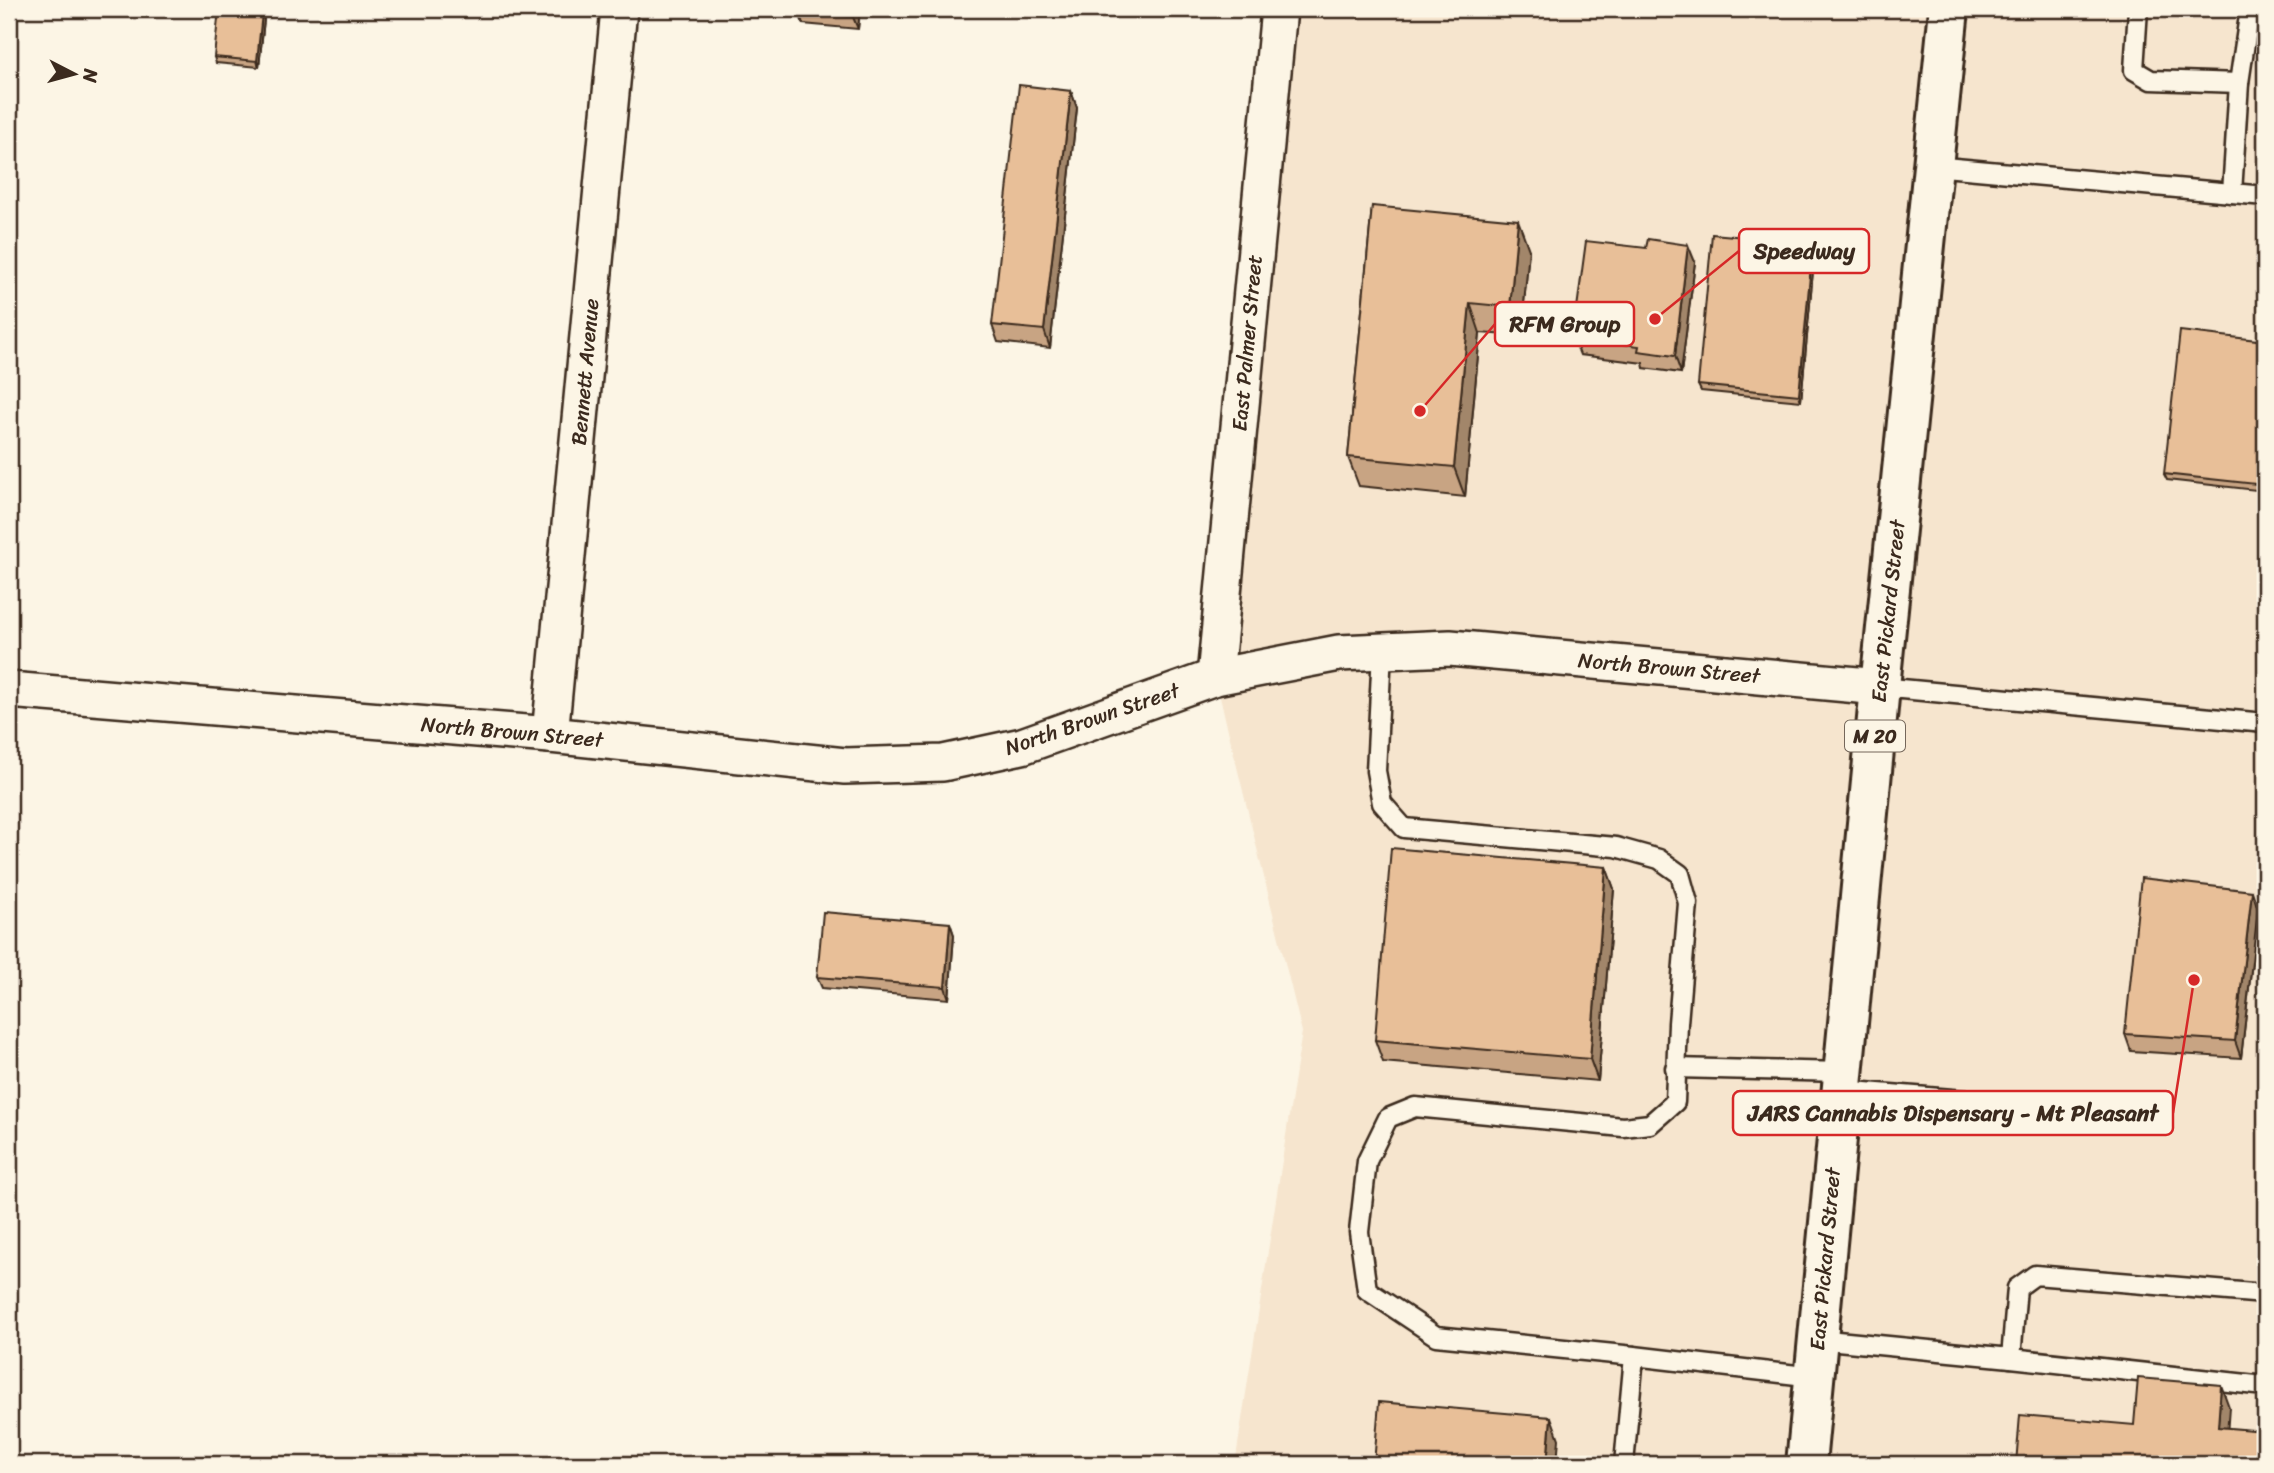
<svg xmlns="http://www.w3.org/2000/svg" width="2274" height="1473" font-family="Sriracha,sans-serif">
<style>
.built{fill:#f6e5ce}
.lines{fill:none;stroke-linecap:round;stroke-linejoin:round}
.lane-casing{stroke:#3b2a1e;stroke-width:23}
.street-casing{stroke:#3b2a1e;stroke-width:40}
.primary-casing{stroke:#3b2a1e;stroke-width:44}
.lane{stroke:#fcf5e5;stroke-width:18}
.street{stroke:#fcf5e5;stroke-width:35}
.primary{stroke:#fcf5e5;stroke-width:38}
.wall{fill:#c8a483;stroke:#3b2a1e;stroke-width:2}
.shaded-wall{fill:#a2866a;stroke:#3b2a1e;stroke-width:2}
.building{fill:#e8bf98;stroke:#3b2a1e;stroke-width:2}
.labels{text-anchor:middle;stroke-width:6;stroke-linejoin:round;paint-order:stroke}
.shield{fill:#fcf5e5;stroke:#75675a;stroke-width:2}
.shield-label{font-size:19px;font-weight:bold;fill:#3b2a1e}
.street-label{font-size:21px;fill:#3b2a1e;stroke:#fcf5e5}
.leader{fill:none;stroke:#d62828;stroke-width:2.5}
.callout-dot{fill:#d62828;stroke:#fcf5e5;stroke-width:2.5}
.callout{fill:#fcf5e5;stroke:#d62828;stroke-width:2.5}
.callout-label{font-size:23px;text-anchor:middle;font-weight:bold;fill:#3b2a1e}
</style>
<rect width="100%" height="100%" fill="#fcf5e5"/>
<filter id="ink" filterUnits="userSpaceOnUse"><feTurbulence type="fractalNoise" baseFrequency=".0143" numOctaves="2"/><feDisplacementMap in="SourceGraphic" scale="14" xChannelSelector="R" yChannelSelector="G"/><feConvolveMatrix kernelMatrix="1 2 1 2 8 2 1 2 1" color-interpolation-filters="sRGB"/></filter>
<g filter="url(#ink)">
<path class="built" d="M1279,9H2265V1464H1235L1302,1032L1215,677Z"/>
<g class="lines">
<defs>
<g id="lane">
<path d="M2138,9L2134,70L2151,80L2239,83"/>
<path d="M1933,166L2265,196"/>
<path d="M2232,193L2239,83L2250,9"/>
<path d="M1382,651L1376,771L1382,803L1404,828L1616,847L1659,859L1680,874L1688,903L1678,1023L1675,1102L1650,1124L1623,1127L1415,1107L1388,1118L1367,1161L1359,1232L1367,1290L1436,1336L1634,1356L1814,1377"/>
<path d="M1880,687L2265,723"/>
<path d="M1675,1068L1843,1072"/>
<path d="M1841,1090L2027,1105"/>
<path d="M1817,1339L2011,1358L2265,1386"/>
<path d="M2011,1358L2017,1288L2035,1275L2265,1294"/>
<path d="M1624,1464L1634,1356"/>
</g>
<g id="street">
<path d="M1215,677L1279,9"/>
<path d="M9,690L550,735L845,766L943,763L1022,746L1215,677L1339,653L1450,648L1880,687"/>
<path d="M550,735L619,9"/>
</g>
<path id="primary" d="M1806,1464L1880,687L1949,9"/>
</defs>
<use href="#lane" class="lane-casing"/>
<use href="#street" class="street-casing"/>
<use href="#primary" class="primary-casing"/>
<use href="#lane" class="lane"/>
<use href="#street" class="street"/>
<use href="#primary" class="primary"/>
</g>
<g class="wall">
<path d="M860,9L858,29L803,24L799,12Z"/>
<path d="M262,13L264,19L259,67L216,63L214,57Z"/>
<path d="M1071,91L1077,108L1050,348L998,342L992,325Z"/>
<path d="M1372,206L1529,250L1521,336L1480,333L1465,497L1359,486L1348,457Z"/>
<path d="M1815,249L1801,401L1701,391L1698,385Z"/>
<path d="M1695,262L1681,373L1644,368L1643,363L1580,355L1573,338Z"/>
<path d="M2265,341V491L2167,480L2164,474Z"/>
<path d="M1606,867L1614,889L1598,1081L1383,1062L1375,1040Z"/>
<path d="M2258,909L2241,1058L2131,1051L2125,1034Z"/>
<path d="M950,923L954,935L949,999L822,988L817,977Z"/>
</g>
<g class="shaded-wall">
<path d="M854,9H860L858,29L853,17Z"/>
<path d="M262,13L264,19L259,67L257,61Z"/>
<path d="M1071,91L1077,108L1050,348L1044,330Z"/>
<path d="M1518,220L1529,250L1521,336L1510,307Z"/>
<path d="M1813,243L1815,249L1801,401L1799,395Z"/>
<path d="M1688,245L1695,262L1681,373L1675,356Z"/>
<path d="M1470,303L1480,333L1465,497L1454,467Z"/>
<path d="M1606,867L1614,889L1598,1081L1590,1059Z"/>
<path d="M2252,891L2258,909L2241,1058L2235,1041Z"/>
<path d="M950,923L954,935L949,999L945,987Z"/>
<path d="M2221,1385L2229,1407L2226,1449L2218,1427Z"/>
<path d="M1551,1417L1559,1439L1557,1464H1547Z"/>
</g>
<g class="building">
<path d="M219,9L262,13L257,61L214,57Z"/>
<path d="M799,9H854L853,17L799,12Z"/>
<path d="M1019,85L1071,91L1044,330L992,325Z"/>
<path d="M1372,206L1518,220L1510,307L1470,303L1454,467L1348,457Z"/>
<path d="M1712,234L1813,243L1799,395L1698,385Z"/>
<path d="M1648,239L1688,245L1675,356L1638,351L1639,346L1573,338L1586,241L1646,248Z"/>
<path d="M2180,331L2265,341V485L2164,474Z"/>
<path d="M1391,848L1606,867L1590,1059L1375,1040Z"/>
<path d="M2141,878L2252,891L2235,1041L2125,1034Z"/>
<path d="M823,912L950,923L945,987L817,977Z"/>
<path d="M2138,1378L2221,1385L2218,1427L2265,1431V1464H2016L2020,1415L2134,1425Z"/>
<path d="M1379,1402L1551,1417L1547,1464H1374Z"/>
</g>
</g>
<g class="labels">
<rect class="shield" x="1845" y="720.5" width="60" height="31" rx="5"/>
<g class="shield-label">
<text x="1875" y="743">M 20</text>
</g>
<g class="street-label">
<text transform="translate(1247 343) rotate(-85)" y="7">East Palmer Street</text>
<text transform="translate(585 372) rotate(-85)" y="7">Bennett Avenue</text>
<text transform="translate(1888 611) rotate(-84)" y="7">East Pickard Street</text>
<text transform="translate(1669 668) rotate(5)" y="7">North Brown Street</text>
<text transform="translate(1092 719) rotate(-19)" y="7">North Brown Street</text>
<text transform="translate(512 732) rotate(5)" y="7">North Brown Street</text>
<text transform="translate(1825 1259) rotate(-85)" y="7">East Pickard Street</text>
</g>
</g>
<path class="leader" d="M1655 319L1739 251M1420 411L1495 324M2194 980L2173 1113"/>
<g class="callout-dot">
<circle cx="1655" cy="319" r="7"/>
<circle cx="1420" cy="411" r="7"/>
<circle cx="2194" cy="980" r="7"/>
</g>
<g class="callout">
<rect x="1739" y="229" width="130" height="44" rx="7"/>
<rect x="1495" y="302" width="139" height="44" rx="7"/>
<rect x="1733" y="1091" width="440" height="44" rx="7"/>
</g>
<g class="callout-label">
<text x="1804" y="259">Speedway</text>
<text x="1565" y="332">RFM Group</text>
<text x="1953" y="1121">JARS Cannabis Dispensary - Mt Pleasant</text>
</g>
<rect width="2274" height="1473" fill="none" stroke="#fcf5e5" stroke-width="35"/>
<rect x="18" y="18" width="2239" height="1438" fill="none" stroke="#3b2a1e" stroke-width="2.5" filter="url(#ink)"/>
<g transform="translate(74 74) rotate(96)" stroke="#fcf5e5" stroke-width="5" paint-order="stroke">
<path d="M0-5L12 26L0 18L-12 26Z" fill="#3b2a1e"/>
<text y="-10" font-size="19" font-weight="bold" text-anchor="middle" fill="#3b2a1e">N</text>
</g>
</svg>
